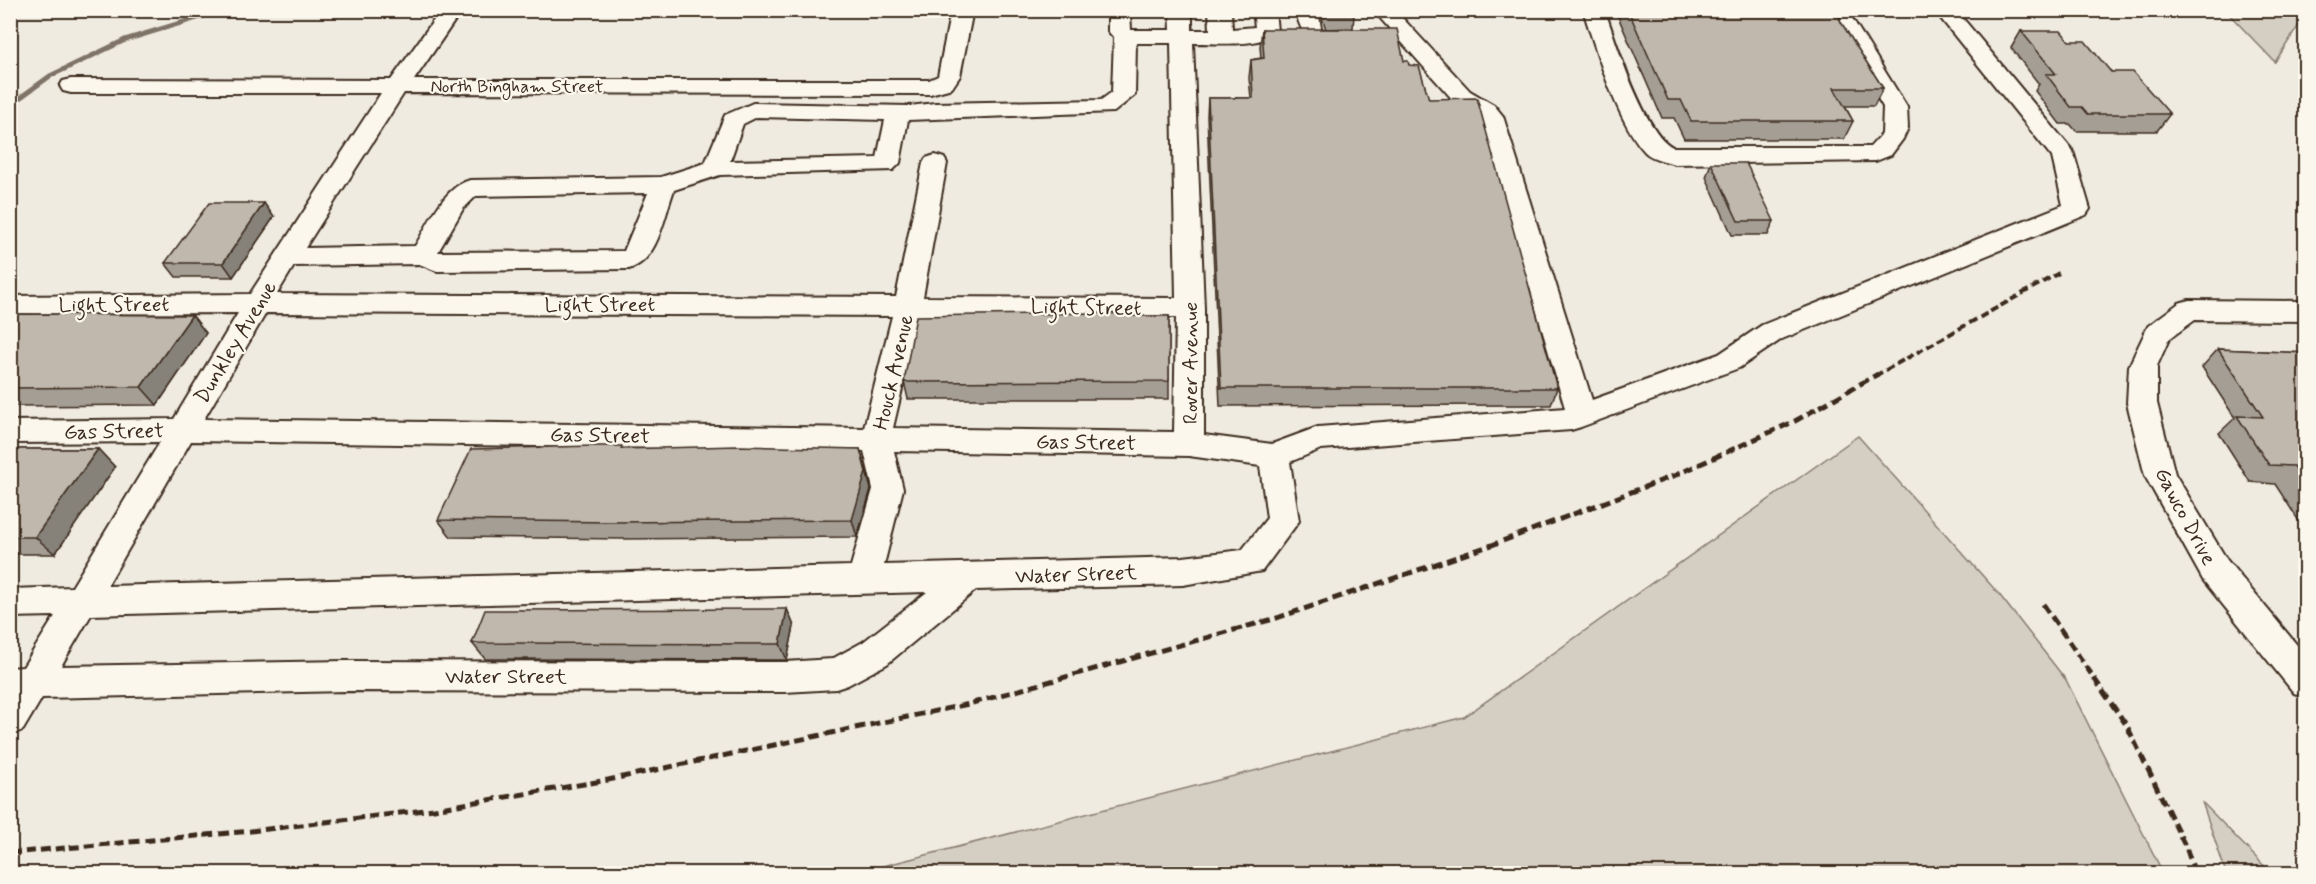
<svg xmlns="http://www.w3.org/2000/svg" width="2316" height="884" font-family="Mynerve,sans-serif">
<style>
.green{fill:#d5cec3;stroke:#887c70;stroke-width:1.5}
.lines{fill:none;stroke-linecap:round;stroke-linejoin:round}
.stream{stroke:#7f7367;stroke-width:5}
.minor-casing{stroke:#3b2a1e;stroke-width:4}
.minor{fill:#fbf7ec;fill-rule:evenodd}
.rail-far1{stroke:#3b2a1e;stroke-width:4;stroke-dasharray:8 4;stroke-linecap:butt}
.rail{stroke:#3b2a1e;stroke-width:5;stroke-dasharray:10 5;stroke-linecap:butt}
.wall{fill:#a59e95;stroke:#3b2a1e;stroke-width:1.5}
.shaded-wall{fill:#868179;stroke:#3b2a1e;stroke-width:1.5}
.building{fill:#c0b8ad;stroke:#3b2a1e;stroke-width:1.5}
.labels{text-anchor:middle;stroke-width:4.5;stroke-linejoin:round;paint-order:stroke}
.far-street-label{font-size:18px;fill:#3b2a1e;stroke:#fbf7ec}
.street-label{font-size:21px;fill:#3b2a1e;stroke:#fbf7ec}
</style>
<rect width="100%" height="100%" fill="#f0ebe0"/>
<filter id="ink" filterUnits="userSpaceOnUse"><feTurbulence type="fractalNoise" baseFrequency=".0167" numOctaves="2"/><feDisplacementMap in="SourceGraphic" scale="12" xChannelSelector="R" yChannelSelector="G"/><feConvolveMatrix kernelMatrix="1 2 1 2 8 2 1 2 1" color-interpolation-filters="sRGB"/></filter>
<g filter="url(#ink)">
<g class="green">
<path d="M2226,11H2305V16L2275,62Z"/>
<path d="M1858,436L1998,593L2066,680L2163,873H856L1464,717Z"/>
<path d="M2202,802L2271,873H2226Z"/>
</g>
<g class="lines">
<path class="stream" d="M10,105L50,76L125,40L223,10"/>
<defs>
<g id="minor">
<path d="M441,10H462L414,80H929L938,76L951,10H973L960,76L952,88L930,94L404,93L305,248L415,246C429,224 443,187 470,180L661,177L705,163L725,115L753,103L909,106L935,103L1101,100L1112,92L1114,38L1108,31V10H1130L1131,30H1171L1170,10H1192V30H1210L1209,10H1231L1232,29L1255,27L1253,10H1275L1277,31C1265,48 1213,43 1193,43L1204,308V435L1272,444L1318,427L1565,408L1480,117L1454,101L1373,10H1395L1470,91L1494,105L1503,116L1592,400L1719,354L1762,325L2063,205L2052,157L1934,10H1956L2073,151L2090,209L2086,215L1782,339L1739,368L1581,427L1571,430L1321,449L1290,462L1299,521L1262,571L1183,585L976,590L887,664L848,685L836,689L785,692L345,691L42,698L23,730L10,735V668L23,667L55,616L10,617V589L72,587L160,442L10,443V421L174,419L238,313L10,314V296L250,294L381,93H71L63,91L60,86L63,81L71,79L391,80ZM1136,43H1171L1176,298L923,297L947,163L944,158L935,155L926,158L923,163L896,297L277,294L294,266L419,264L437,271L629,269C659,260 664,216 674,190L720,175L893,170L900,163L908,120L1114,112L1135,95ZM757,117L885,120L877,158L730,161L743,124ZM648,193L624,251L438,252L463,209L476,196ZM266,313L892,316L864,428L204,419ZM919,316L1176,317L1174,432L893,428ZM191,441L864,451L873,489L851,566L107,586ZM894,451L1189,456L1260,466L1267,518L1242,550L1183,557L884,565L903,489ZM927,592L863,642L832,659L785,662L345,661L61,666L91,615Z"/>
<path d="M1296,10H1318L1321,28L1325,31L1355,32L1358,37L1355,42C1324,49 1301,45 1296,10Z"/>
<path d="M1583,10H1605C1615,41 1645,135 1673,147H1870L1882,134L1883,107L1826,10H1847L1907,107L1908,128L1903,139L1891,155L1876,161L1675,164C1665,161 1652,159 1645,152C1617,122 1596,50 1583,10Z"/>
<path d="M2189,300L2306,301V321L2195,320L2169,339L2157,366V403L2175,474L2227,560L2306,656V697L2294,693L2203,580L2145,476L2127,403L2129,366L2148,326L2179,303Z"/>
</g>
</defs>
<use href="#minor" class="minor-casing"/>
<use href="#minor" class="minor"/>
<path class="rail-far1" d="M1875,376L2059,273"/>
<g class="rail">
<path d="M2043,604L2127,726L2187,850L2195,874"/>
<path d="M10,853L251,831L434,809L608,780L969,704L1277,618L1492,545L1676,475L1795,421L1878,374"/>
</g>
</g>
<g class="wall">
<path d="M1319,10H1353L1354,15L1353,28L1326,29Z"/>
<path d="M1616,10H1842L1843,12L1840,20L1842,24L1883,88L1874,106H1845L1853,121L1844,139H1684L1674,118H1662L1616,12Z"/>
<path d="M1262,29L1404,61L1409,65L1429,99L1557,388L1551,405L1220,406L1207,116L1208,98H1251L1249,78L1251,60L1261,58L1260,47Z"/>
<path d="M2021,31L2069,41L2170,114L2157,131H2076L2070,124H2060L2035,91L2039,84L2011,48Z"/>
<path d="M1711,163L1774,221L1768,235H1732L1706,177Z"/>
<path d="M274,217L233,277H176L165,263Z"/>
<path d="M10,314L192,315L206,333L157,405L10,406Z"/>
<path d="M1129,316H1169V399H908L904,382Z"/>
<path d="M2218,349L2306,353V532L2275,484L2250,482L2219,433L2235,418L2202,367Z"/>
<path d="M10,449H98L115,467L55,554H10Z"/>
<path d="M623,449H860L871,489L857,537L623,539L451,537L438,520Z"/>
<path d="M787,609L794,626L787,660L485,659L472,643Z"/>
</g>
<g class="shaded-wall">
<path d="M264,203L274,217L233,277L223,263Z"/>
<path d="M192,315L206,333L157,405L141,387Z"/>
<path d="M98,449L115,467L55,554L35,537Z"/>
<path d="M860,449L871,489L857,537L852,520Z"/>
<path d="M787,609L794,626L787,660L780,644Z"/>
</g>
<g class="building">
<path d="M1326,10H1353L1354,15H1327Z"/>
<path d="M1628,10H1842L1843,12H1836L1842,24L1883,88H1834L1853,121H1691L1681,100H1668Z"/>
<path d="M1262,29H1397L1404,61H1408L1409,65L1419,66L1429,99L1477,98L1557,388H1221L1208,98H1253L1251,60L1264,58Z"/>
<path d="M2021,31H2061L2069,41H2085L2111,72H2133L2170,114H2088L2082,107H2071L2046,74H2056Z"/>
<path d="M1711,163H1746L1774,221H1738Z"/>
<path d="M209,203H264L223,263H165Z"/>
<path d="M1092,313L1129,314V316H1169V381L904,382L916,316Z"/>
<path d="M10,314L192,315L141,387L10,388Z"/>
<path d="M2218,349L2306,353V484L2294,466L2269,465L2237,416L2263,417Z"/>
<path d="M595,446H622L621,449L738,446L860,449L866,472L852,520L613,522L438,520L471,449Z"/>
<path d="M10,449H98L35,537H10Z"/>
<path d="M787,609L780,644L472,643L485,610Z"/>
</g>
</g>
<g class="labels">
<g class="far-street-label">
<text x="517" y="92">North Bingham Street</text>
</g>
<g class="street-label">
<text x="114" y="311">Light Street</text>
<text x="600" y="311">Light Street</text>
<text transform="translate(1086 307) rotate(1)" y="7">Light Street</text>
<text transform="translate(235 342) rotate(-59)" y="7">Dunkley Avenue</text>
<text transform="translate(1190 363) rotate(-90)" y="7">Rover Avenue</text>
<text transform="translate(893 372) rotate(-77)" y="7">Houck Avenue</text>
<text transform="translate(114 431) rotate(-1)" y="7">Gas Street</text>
<text transform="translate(600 435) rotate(1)" y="7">Gas Street</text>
<text transform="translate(1086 442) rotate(1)" y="7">Gas Street</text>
<text transform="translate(2186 516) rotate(62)" y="7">Gawco Drive</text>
<text transform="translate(1076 574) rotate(-2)" y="7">Water Street</text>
<text x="506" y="683">Water Street</text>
</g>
</g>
<rect width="2316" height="884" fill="none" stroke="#fbf7ec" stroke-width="36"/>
<rect x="18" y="18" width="2280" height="848" fill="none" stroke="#3b2a1e" stroke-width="2" filter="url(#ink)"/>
</svg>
